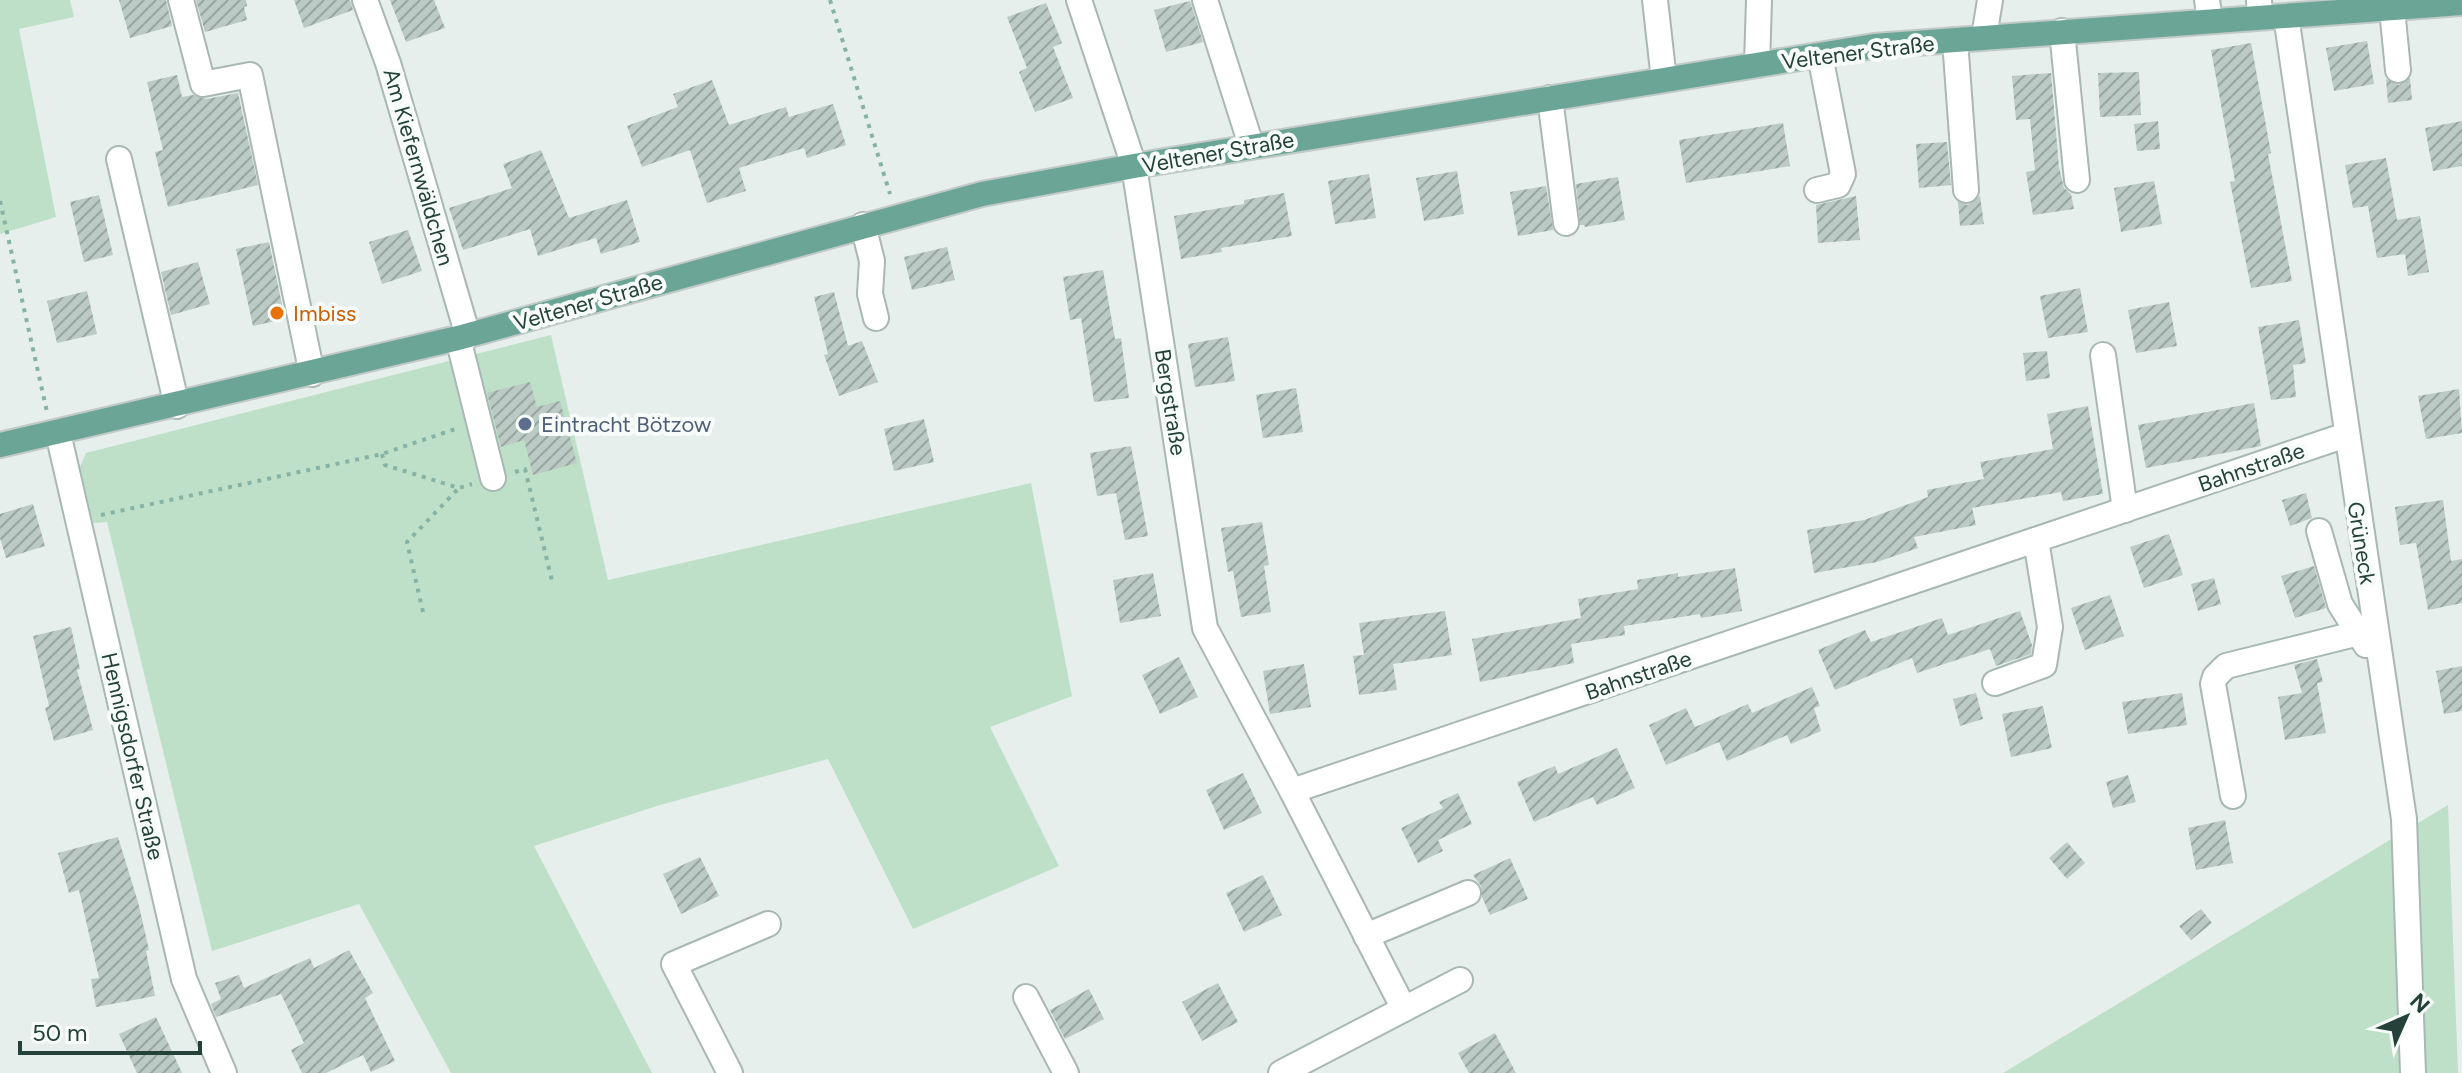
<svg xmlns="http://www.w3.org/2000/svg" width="2462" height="1073" font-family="Figtree,sans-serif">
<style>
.grass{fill:#bfe0c8}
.building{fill:url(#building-hatch)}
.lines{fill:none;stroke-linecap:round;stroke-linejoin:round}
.minor-casing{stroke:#a8b8b2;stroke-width:28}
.major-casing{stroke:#c2cac8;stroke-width:28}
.path{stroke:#86b3a5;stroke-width:4;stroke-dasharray:4 6;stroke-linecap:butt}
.minor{stroke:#fff;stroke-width:24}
.major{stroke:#6aa596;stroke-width:24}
.food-dot{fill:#e8710a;stroke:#f7fbf9;stroke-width:3}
.service-dot{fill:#5c6f8a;stroke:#f7fbf9;stroke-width:3}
.labels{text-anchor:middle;stroke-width:8;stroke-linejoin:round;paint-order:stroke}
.street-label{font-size:22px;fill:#24423a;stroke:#f7fbf9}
.food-label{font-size:22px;fill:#c56008;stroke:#f7fbf9;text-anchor:start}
.service-label{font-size:22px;fill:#4e5e75;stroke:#f7fbf9;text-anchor:start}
</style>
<defs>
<pattern id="building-hatch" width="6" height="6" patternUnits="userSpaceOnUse" patternTransform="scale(2)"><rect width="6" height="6" fill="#bbcac4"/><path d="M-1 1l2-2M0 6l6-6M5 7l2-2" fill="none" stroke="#98a6a0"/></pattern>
</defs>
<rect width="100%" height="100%" fill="#e6efeb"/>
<g class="grass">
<path d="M0,0H70L74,17L19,29L56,217L0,234Z"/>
<path d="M551,335L608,580L1031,483L1072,696L990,727L1059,866L913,929L828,759L660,805L534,846L652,1073H451L359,904L212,951L107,522L93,523L80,467L86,453Z"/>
<path d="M2448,805L2458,1073H2003Z"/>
</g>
<g class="building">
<path d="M119,0H166L172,26L130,38Z"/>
<path d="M196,0H246L247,6L244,7L247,20L205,32Z"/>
<path d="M294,0H350L353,10L304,28Z"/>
<path d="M390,0H434L445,28L406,42Z"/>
<path d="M1190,1L1203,42L1166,52L1154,10Z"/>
<path d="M1046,3L1062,43L1053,47L1073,98L1035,112L1019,72L1027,68L1007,17Z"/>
<path d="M2367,41L2374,84L2334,91L2326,48Z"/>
<path d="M2251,43L2271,153L2268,154L2292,281L2251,288L2230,182L2235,181L2211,50Z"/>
<path d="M2139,72L2141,115L2100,117L2098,73Z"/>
<path d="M2051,73L2059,167L2064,188L2071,194L2074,209L2033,215L2026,172L2035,170L2030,119L2016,120L2012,76Z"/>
<path d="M177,75L182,97L193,95L206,99L238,93L258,185L168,207L155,152L163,150L147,82Z"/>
<path d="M2410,78L2412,100L2388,103L2386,79L2399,85Z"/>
<path d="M712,80L729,125L786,107L789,117L833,104L846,145L807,158L804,148L739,168L746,191L707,203L690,150L642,167L627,126L678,107L673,94Z"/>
<path d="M2158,121L2160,149L2137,151L2134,124Z"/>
<path d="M2462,121V166L2433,171L2425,128Z"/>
<path d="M1783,123L1790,166L1686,183L1679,140Z"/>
<path d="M1947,142L1951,185L1919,188L1916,144Z"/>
<path d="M541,150L569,218L627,200L640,242L601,254L596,238L538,256L530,229L463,250L449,208L512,188L503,164Z"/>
<path d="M2386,158L2397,220L2420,216L2429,272L2408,276L2405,254L2377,258L2368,206L2353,208L2345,165Z"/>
<path d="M1457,171L1464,214L1424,221L1416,178Z"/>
<path d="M1369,174L1376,218L1335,224L1328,181Z"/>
<path d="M1618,177L1625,220L1585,227L1584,225H1580L1576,184Z"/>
<path d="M2154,181L2162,224L2121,232L2114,188Z"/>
<path d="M1546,186L1553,230L1518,236L1510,192Z"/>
<path d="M1284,193L1292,236L1221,248L1222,252L1181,259L1174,216L1244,204V200Z"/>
<path d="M99,195L113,255L84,262L70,202Z"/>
<path d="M1856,196L1860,240L1818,243L1816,205Z"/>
<path d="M1980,196L1984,224L1960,226L1958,202L1968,205Z"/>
<path d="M408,230L422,271L382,284L369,242Z"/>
<path d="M269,242L285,319L253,326L236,249Z"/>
<path d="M947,247L955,280L912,290L904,257Z"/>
<path d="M198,262L210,304L171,315L161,272Z"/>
<path d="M1103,270L1115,339L1121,338L1129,398L1094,402L1081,318L1070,320L1063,277Z"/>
<path d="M2080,288L2088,332L2048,338L2040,296Z"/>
<path d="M87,291L97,334L57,343L47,301Z"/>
<path d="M834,292L848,346L862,341L878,382L839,396L824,355L828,354L814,297Z"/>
<path d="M2169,302L2177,346L2136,353L2128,310Z"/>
<path d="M2299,320L2306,363L2293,365L2296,397L2271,400L2258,327Z"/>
<path d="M1228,337L1235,381L1195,387L1188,344Z"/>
<path d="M2047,351L2050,378L2026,381L2023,353Z"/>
<path d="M530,382L537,407L560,401L577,463L533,475L524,440L501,447L487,393Z"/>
<path d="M1296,388L1303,432L1263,438L1256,395Z"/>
<path d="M2459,389L2462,433L2426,439L2418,396Z"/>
<path d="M2254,403L2261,446L2146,468L2138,425Z"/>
<path d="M2088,406L2103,494L2063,501L2061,492L1972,508L1976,525L1914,537L1918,548L1877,562L1814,573L1807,530L1864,520L1928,497L1927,490L1984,479L1980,462L2053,449L2047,414Z"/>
<path d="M924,419L934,462L894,471L884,429Z"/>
<path d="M1131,446L1148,536L1125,540L1116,493L1097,496L1090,453Z"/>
<path d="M2306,493L2312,518L2290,526L2282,500Z"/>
<path d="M2443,500L2451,561L2462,559V603L2428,610L2416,543L2400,545L2395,507Z"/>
<path d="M33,504L45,546L6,558L0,538V514Z"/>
<path d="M1262,522L1269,565L1264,566L1271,612L1241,617L1233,571L1228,572L1221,528Z"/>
<path d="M2169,534L2183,575L2144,588L2130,547Z"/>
<path d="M2314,566L2326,608L2295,618L2281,576Z"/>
<path d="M1735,568L1742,611L1701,618L1700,614L1624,626L1625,635L1571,644L1574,663L1480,682L1472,639L1581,618L1578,599L1638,589L1637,580L1678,573V577Z"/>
<path d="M1153,573L1161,616L1120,623L1113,580Z"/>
<path d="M2214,578L2221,604L2198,611L2191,584Z"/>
<path d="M2110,595L2124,636L2085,650L2071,608Z"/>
<path d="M1445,611L1452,655L1393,664L1397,690L1359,695L1353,656L1364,655L1359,623Z"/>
<path d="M2020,611L2032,645L2031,654L1996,666L1990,649L1917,673L1912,658L1835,690L1818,650L1865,630L1871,642L1942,618L1948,635Z"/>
<path d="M71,627L80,669L77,670L93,730L54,741L45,708L49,706L33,636Z"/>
<path d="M1179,657L1198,697L1160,714L1142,675Z"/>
<path d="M2317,659L2323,682L2317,683L2326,733L2285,740L2278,697L2302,693L2294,665Z"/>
<path d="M1304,664L1311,707L1270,714L1263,671Z"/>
<path d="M2462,666V711L2444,714L2436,671Z"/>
<path d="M1812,687L1820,706L1814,708L1821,731L1791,744L1787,735L1727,761L1719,742L1666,765L1649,725L1686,708L1695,727L1748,704L1752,713Z"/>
<path d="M1976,693L1983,719L1960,726L1953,699Z"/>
<path d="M2182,693L2187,725L2128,734L2122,702Z"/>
<path d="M2043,706L2052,748L2011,757L2002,714Z"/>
<path d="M1617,748L1635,788L1597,805L1593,797L1534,822L1517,782L1555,766L1558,774Z"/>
<path d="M1243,773L1262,813L1224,830L1206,790Z"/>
<path d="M2128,775L2136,802L2113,808L2106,782Z"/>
<path d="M1458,793L1472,824L1438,840L1443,851L1418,863L1401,828L1443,808L1439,802Z"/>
<path d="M2225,820L2233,863L2196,870L2188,828Z"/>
<path d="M118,837L138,902L149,950L146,951L155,996L96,1007L91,979L99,978L79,890L69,893L58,853Z"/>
<path d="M2067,842L2085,863L2067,879L2049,858Z"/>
<path d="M700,857L719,896L681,914L663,874Z"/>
<path d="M1510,858L1528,899L1490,915L1482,897L1481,886L1473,875Z"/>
<path d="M1263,875L1282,915L1244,932L1226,893Z"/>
<path d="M2201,909L2212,923L2191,940L2179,926Z"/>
<path d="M349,950L373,993L365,998L395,1061L371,1072L363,1055L326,1073H302L291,1050L304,1043L281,994L216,1017L211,1004L221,999L215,983L239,975L244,988L310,958L314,968Z"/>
<path d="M1218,983L1238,1022L1202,1041L1182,1002Z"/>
<path d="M1089,989L1104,1019L1065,1039L1050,1010Z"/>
<path d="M156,1017L182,1073H137L119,1034Z"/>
<path d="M1495,1033L1516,1073H1469L1458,1053Z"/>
</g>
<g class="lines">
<defs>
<g id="minor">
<path d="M181,0L203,84L250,75L312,374"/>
<path d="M365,0L388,63L468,336"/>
<path d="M1079,0L1134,166L1205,628L1292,791"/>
<path d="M1205,0L1251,145"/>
<path d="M1655,0L1664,80"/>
<path d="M2207,0L2210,20"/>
<path d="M2259,0L2260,17"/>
<path d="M2392,9L2398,70"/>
<path d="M2286,16L2404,819L2413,1073"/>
<path d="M2062,31L2077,180"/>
<path d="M1984,37L1990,0"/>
<path d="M1955,40L1966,190"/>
<path d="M1757,65L1759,0"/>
<path d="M1550,98L1566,223"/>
<path d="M119,159L177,406"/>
<path d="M1817,190L1838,185L1843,174L1820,55"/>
<path d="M863,225L872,261L870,294L876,318"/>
<path d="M458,338L493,478"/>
<path d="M2103,355L2125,510"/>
<path d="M58,433L184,979L224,1073"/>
<path d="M2319,531L2340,604L2366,645"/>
<path d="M1995,683L2044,665L2050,627L2036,540"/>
<path d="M2233,796L2213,684L2215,677L2226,666L2375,629"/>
<path d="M1366,936L1468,893"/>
<path d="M1026,997L1066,1073"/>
<path d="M1404,1009L1460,980"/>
<path d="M730,1073L674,964L768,924"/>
<path d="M1281,1073L1404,1009L1292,791L2346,435"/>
</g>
<path id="major" d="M0,445L458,338L982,194L1134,166L1874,46L2462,3"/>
</defs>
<use href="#minor" class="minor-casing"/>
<use href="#major" class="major-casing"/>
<g class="path">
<path d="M830,0L890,194"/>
<path d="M0,201L47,412"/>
<path d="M382,454L385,465L459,488L472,484"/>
<path d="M515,472L525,469L553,585"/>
<path d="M101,515L382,454L458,428"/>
<path d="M423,612L407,542L459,488"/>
</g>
<use href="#minor" class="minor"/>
<use href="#major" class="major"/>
</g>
<circle class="food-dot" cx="277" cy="313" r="8"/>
<circle class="service-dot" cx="525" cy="424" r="8"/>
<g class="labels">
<g class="street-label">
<text transform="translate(1858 52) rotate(-7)" y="8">Veltener Straße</text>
<text transform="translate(1218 152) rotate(-10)" y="8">Veltener Straße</text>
<text transform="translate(419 167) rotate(74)" y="8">Am Kiefernwäldchen</text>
<text transform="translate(588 302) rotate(-16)" y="8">Veltener Straße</text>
<text transform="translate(1171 402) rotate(81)" y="8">Bergstraße</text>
<text transform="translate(2251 467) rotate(-19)" y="8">Bahnstraße</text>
<text transform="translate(2362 543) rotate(81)" y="8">Grüneck</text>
<text transform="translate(1638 675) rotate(-19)" y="8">Bahnstraße</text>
<text transform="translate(133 756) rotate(77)" y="8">Hennigsdorfer Straße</text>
</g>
<g class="food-label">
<text x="293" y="321">Imbiss</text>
</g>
<g class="service-label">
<text x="541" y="432">Eintracht Bötzow</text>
</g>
</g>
<g transform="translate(2406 1017) rotate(45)" stroke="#f7fbf9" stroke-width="6" paint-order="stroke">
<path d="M0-6L14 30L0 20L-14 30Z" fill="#24423a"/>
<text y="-12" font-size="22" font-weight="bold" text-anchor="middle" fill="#24423a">N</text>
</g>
<path d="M20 1041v12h180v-12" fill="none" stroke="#24423a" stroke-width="4"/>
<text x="32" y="1041" font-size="24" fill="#24423a" stroke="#f7fbf9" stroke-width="6" paint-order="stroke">50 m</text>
</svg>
